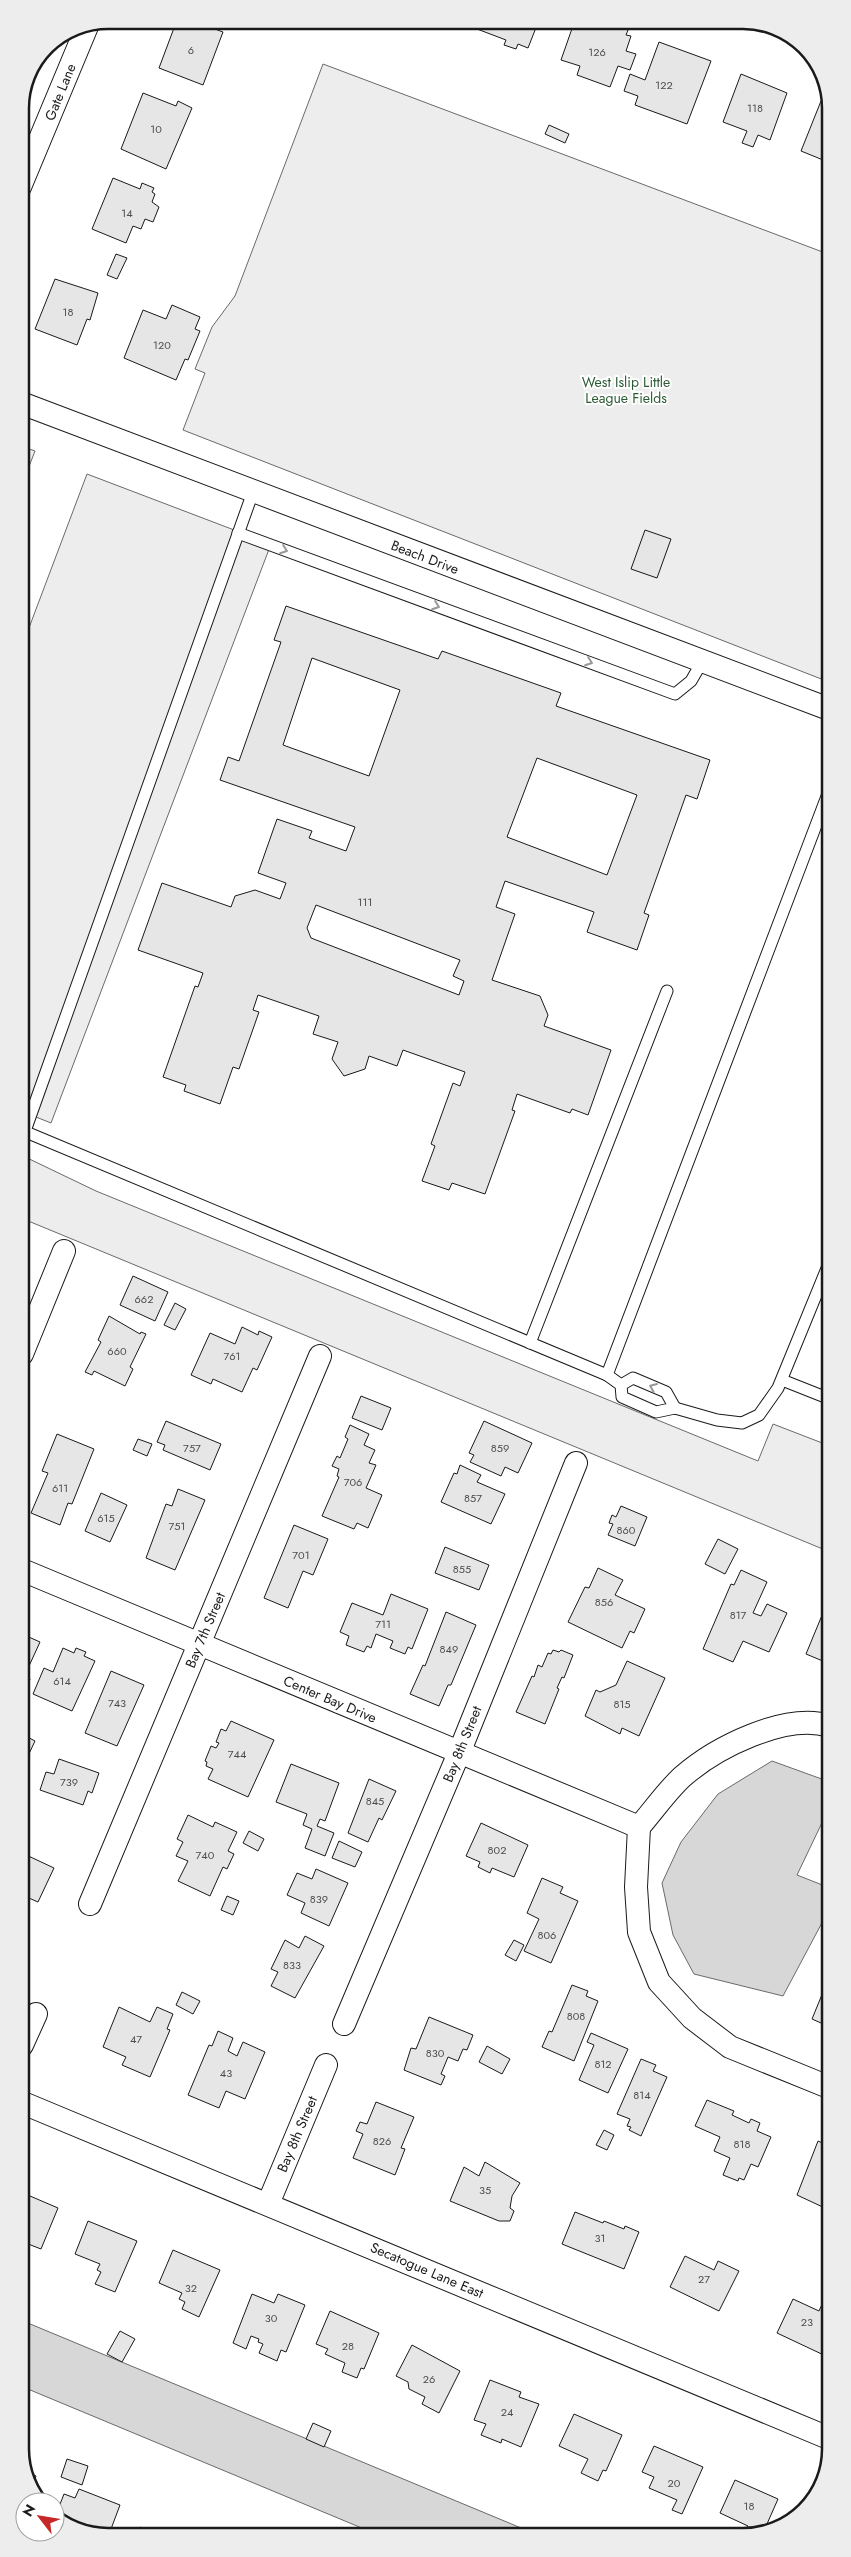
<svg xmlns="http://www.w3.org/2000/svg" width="851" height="2557" font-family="Jost,sans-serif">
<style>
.built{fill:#ededed;stroke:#6a6a6a}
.water{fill:#d7d7d7;stroke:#6a6a6a}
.building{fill:#e6e6e6;stroke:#1a1a1a;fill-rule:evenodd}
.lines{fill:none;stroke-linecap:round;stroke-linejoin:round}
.lane-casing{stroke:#1a1a1a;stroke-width:13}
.street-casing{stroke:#1a1a1a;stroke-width:24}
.lane{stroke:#fff;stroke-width:11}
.street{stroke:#fff;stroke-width:22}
.oneway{stroke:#989898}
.labels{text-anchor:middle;stroke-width:4;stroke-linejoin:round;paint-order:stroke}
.number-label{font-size:11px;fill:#4d4d4d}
.street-label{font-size:14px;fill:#1a1a1a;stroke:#fff}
.park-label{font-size:14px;fill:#2b5a34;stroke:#fff}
.rim{fill:none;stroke:#1a1a1a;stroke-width:2.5}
</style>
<rect width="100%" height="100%" fill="#fff"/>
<g class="built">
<path d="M323,64L828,254L829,682L183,430L205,373L195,369L212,327L235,296Z"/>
<path d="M21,446L35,451L21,487Z"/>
<path d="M87,474L271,544L51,1123L21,1111V649Z"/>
<path d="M21,1155L96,1191L758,1461L773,1424L830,1446V1552L21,1218Z"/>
</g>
<g class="water">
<path d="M772,1761L830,1782V1806L797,1875L830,1888V1921L824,1919L783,1996L694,1974L673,1935L662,1883L681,1842L718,1794Z"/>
<path d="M23,2321L538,2535L381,2536L23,2387Z"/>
</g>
<g class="building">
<path d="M177,20H190L223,32L203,85L159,68Z"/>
<path d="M411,20H434L430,28Z"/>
<path d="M481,20H539L528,48L518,44L516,49L504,45L506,40L477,29Z"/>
<path d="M575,20H600L628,30L626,35L631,36L626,51L636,54L630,70L618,66L610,87L577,75L580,66L561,60Z"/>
<path d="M659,42L711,61L687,124L635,105L638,96L624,91L630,74L645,80Z"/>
<path d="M741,74L787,93L770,140L758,135L753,147L742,143L747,131L723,122Z"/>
<path d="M143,93L176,106L178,101L192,108L166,169L121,149Z"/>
<path d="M821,101L828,104V162L801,151Z"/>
<path d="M549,125L569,134L565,143L545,134Z"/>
<path d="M113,178L140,189L142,183L154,188L152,192L155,194L152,202L159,207L153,222L145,219L141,229L133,226L126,243L92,229Z"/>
<path d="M116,254L127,258L117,279L107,275Z"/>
<path d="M55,279L98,293L90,320L87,319L77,345L35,329Z"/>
<path d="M172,305L200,317L195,329L200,331L188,360L185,359L176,380L124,358L143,310L166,319Z"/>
<path d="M645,530L671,539L657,578L631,569Z"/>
<path d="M286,606L438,659L442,651L561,693L556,706L710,760L697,799L686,795L644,913L649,915L637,950L587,932L594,912L505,881L496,907L515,914L492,980L540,996L548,1015L544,1026L611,1050L588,1115L572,1109L570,1113L517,1094L512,1110L515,1111L485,1194L452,1183L449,1190L422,1181L435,1146L431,1144L453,1083L460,1086L465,1072L403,1050L397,1066L369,1056L365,1069L344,1076L332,1059L338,1042L313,1034L319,1016L258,995L253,1010L259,1012L239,1069L233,1067L220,1104L184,1091L186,1085L163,1077L195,986L198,987L203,973L138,950L162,883L231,907L235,896L255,890L280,899L286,883L258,873L277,819L312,831L309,838L346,851L355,827L220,780L228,757L239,761L281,642L274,640ZM312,658L400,690L369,776L283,745ZM537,758L637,795L607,875L507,837ZM316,905L460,960L453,976L464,981L459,995L311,938L307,928Z"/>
<path d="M133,1276L168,1292L155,1321L120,1305Z"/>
<path d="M175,1303L186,1309L175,1330L164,1325Z"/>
<path d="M109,1316L140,1334L141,1332L146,1334L130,1367L133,1369L125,1386L94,1371L92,1375L85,1372L101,1342L98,1340Z"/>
<path d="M242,1327L258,1335L259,1331L272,1337L257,1370L253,1368L242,1392L213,1379L211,1384L191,1375L210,1333L235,1344Z"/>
<path d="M361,1396L391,1408L382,1430L352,1418Z"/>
<path d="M166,1421L221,1444L210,1470L163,1450L165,1445L157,1442Z"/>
<path d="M484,1421L532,1443L518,1473L505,1467L501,1476L470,1462L474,1455L469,1453Z"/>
<path d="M350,1425L369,1434L364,1445L375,1450L369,1463L376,1465L366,1488L382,1495L368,1528L357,1523L354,1529L322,1516L339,1477L337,1476L339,1469L332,1466L337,1456L340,1458L348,1439L345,1437Z"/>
<path d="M57,1434L94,1449L72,1504L68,1503L60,1525L31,1513L48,1473L42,1471Z"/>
<path d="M138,1439L152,1444L147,1456L133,1450Z"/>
<path d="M460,1465L481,1475L477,1482L505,1494L491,1524L441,1502L454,1473L457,1474Z"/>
<path d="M178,1489L205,1500L175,1570L146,1558L166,1504L172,1506Z"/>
<path d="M101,1493L127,1505L110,1542L85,1531Z"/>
<path d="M621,1506L647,1517L635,1546L608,1535L613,1524L609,1523L612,1515L616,1517Z"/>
<path d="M294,1525L328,1539L313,1575L303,1571L288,1608L264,1598Z"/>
<path d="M718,1539L738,1549L725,1574L705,1564Z"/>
<path d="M445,1547L489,1565L479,1590L435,1573Z"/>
<path d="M598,1568L623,1580L615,1595L645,1609L634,1633L630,1631L622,1648L568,1622L585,1587L589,1588Z"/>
<path d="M741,1570L767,1582L753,1613L761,1616L767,1604L787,1613L769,1652L743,1641L733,1662L703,1649L731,1584L734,1585Z"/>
<path d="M391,1594L428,1609L412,1649L408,1647L405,1654L390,1648L393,1641L376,1634L371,1648L367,1646L364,1652L346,1645L349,1636L340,1632L352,1603L383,1615Z"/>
<path d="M825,1608L830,1610V1664L806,1654Z"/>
<path d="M446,1612L476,1625L451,1685H448L439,1706L410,1694L423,1665L425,1666Z"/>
<path d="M22,1634L40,1642L24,1677L30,1679L28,1685L22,1683Z"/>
<path d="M63,1648L74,1653L76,1648L86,1652L84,1656L95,1661L72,1711L33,1694L44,1668L53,1672Z"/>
<path d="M553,1650L559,1652L561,1650L573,1655L564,1678L562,1677L557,1688L559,1689L545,1724L516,1712L532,1676L534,1677L538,1665L542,1667L548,1653L551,1654Z"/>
<path d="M627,1661L665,1678L639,1736L622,1728L620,1734L585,1716L596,1690L600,1692L616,1685Z"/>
<path d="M111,1671L144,1685L117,1746L85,1733Z"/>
<path d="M231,1721L274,1740L248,1797L208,1779L213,1769L206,1766L207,1762L205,1761L211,1746L216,1748L219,1743L216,1742L221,1729L226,1731Z"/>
<path d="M22,1734L35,1741L27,1758L22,1756Z"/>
<path d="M59,1759L99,1773L92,1793L88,1791L83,1805L40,1790L46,1772L54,1774Z"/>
<path d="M291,1764L339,1783L325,1821L320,1819L317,1826L334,1833L325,1856L305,1848L312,1829L303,1825L307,1814L276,1802Z"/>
<path d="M369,1779L396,1791L382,1820L379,1818L368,1842L348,1833Z"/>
<path d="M188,1815L213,1827L215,1822L237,1832L228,1851L234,1854L227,1869L223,1867L210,1896L178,1881L188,1861L176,1856L183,1842L177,1839Z"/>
<path d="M481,1823L528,1845L514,1877L492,1868L490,1873L478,1867L480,1862L466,1856Z"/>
<path d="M249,1831L264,1839L258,1851L243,1843Z"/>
<path d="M339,1841L362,1852L355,1867L332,1858Z"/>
<path d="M22,1853L54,1868L38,1902L22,1895Z"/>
<path d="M316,1869L348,1883L329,1926L301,1913L305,1903L287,1895L297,1873L312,1879Z"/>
<path d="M542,1878L563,1887L560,1893L578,1901L551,1963L524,1951L539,1919L527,1913Z"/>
<path d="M227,1896L239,1901L233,1915L221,1910Z"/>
<path d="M305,1936L324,1946L295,1998L271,1986L278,1972L271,1969L285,1940L299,1948Z"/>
<path d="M514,1940L524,1945L516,1961L505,1955Z"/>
<path d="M830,1975V2027L812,2019Z"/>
<path d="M572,1985L588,1991L586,1996L598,2001L574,2061L542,2047L549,2031L552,2032Z"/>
<path d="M182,1992L200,2001L193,2014L176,2005Z"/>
<path d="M119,2007L150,2022L157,2007L173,2014L167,2029L170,2030L150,2077L122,2065L126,2057L103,2047Z"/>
<path d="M429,2017L473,2035L467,2050L463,2049L458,2061L448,2057L441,2074L445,2076L441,2085L404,2070L411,2048L416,2049Z"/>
<path d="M218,2031L233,2038L228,2051L237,2056L243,2042L265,2052L245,2099L226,2091L219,2108L188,2095L209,2045L212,2046Z"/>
<path d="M591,2033L628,2049L608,2093L579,2080L594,2045L587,2042Z"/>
<path d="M487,2046L510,2059L502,2074L479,2062Z"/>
<path d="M641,2059L656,2065L653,2071L667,2077L641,2136L629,2130L631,2127L627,2126L630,2119L617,2114Z"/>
<path d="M707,2100L734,2111L732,2115L749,2123L751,2119L760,2123L757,2131L771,2137L758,2167L751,2164L744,2180L739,2178L738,2181L723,2175L730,2158L714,2151L720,2137L695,2126Z"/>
<path d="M376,2102L414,2117L401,2148L405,2149L395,2175L353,2158L363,2134L356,2131L360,2122L367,2124Z"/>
<path d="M604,2130L614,2135L607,2150L596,2145Z"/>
<path d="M818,2141L831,2147V2201L827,2209L797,2195Z"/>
<path d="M485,2162L520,2183L512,2196L510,2208L514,2211L510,2221H499L450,2201L464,2167L479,2176Z"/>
<path d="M23,2193L58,2208L41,2249L23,2242Z"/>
<path d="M575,2212L603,2223L604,2221L624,2229L625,2226L639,2232L624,2269L562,2244Z"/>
<path d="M88,2221L137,2241L115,2292L95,2284L101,2272L97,2270L100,2264L75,2254Z"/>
<path d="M173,2250L220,2270L199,2317L182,2309L185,2302L179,2299L182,2293L159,2283Z"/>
<path d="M685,2256L714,2270L718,2261L739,2271L719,2311L670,2287Z"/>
<path d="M252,2294L274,2303L278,2294L305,2305L286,2352L281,2350L277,2361L259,2353L263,2344L258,2342L259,2339L251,2336L246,2349L233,2343Z"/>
<path d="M793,2299L819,2311L824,2300L831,2303V2351L828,2357L777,2333Z"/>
<path d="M330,2311L379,2333L364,2369L361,2368L357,2378L342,2372L345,2363L325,2354L328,2349L316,2344Z"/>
<path d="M120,2331L135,2339L122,2362L107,2354Z"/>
<path d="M412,2345L460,2371L439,2413L422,2404L425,2397L409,2389L408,2382L396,2376Z"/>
<path d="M490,2380L521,2392L519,2397L539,2404L521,2447L502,2439L501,2443L481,2435L486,2424L474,2420Z"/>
<path d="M574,2414L622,2435L606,2471L603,2470L598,2481L581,2473L588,2459L559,2446Z"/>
<path d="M313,2423L331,2431L324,2447L306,2439Z"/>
<path d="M654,2446L703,2467L682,2514L672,2510L677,2500L649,2488L654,2477L642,2472Z"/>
<path d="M67,2459L88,2466L82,2485L61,2477Z"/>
<path d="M23,2470L36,2476L32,2486L23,2471Z"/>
<path d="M735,2480L778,2499L763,2533L744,2534L748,2526L720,2513Z"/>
<path d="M79,2489L120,2505L108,2537H102L55,2517L64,2494L75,2498Z"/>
<path d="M140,2527L160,2537H136Z"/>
</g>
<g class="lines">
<defs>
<g id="lane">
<path d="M238,533L675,694L691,681L702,662"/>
<path d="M21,1130L607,1375L829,791"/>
<path d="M25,1131L253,492"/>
<path d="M530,1343L667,991"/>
<path d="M607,1375L621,1385L622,1397L656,1412L675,1408L666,1392L633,1378L621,1385"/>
<path d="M782,1380L830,1399"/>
<path d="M675,1408L717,1420L742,1423L759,1415L778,1388L830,1261"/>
</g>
<g id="street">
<path d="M20,187L88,24"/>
<path d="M21,403L829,709"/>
<path d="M22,1354L64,1251"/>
<path d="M22,1570L639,1827"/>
<path d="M639,1827L636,1887L639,1932L659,1982L692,2018L730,2047L831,2088"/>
<path d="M639,1827C653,1811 666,1792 682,1777C715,1748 785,1712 830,1726"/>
<path d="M90,1904L320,1356"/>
<path d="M344,2024L459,1753L576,1463"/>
<path d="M22,2045L36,2014"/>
<path d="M23,2103L831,2439"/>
<path d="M268,2204L326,2065"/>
</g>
</defs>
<use href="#lane" class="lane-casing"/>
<use href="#street" class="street-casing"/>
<use href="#lane" class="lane"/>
<use href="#street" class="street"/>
</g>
<defs><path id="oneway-chevron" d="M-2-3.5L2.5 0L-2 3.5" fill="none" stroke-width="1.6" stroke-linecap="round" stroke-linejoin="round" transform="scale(1.25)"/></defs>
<g class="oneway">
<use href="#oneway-chevron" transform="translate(284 550) rotate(20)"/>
<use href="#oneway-chevron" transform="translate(436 606) rotate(20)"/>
<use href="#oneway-chevron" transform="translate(589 662) rotate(20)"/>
<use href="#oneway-chevron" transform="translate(653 1387) rotate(-157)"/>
</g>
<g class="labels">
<g class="number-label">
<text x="191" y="54">6</text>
<text x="597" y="56">126</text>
<text x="664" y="89">122</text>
<text x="755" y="112">118</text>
<text x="156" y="133">10</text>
<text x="127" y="217">14</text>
<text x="68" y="316">18</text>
<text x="162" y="349">120</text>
<text x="365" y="906">111</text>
<text x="144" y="1303">662</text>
<text x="117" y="1355">660</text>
<text x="232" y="1360">761</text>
<text x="192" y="1452">757</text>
<text x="500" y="1452">859</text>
<text x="353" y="1486">706</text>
<text x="60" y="1492">611</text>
<text x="473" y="1502">857</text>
<text x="106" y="1522">615</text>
<text x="177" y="1530">751</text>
<text x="626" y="1534">860</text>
<text x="301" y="1559">701</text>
<text x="462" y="1573">855</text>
<text x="604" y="1606">856</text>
<text x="738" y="1619">817</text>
<text x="383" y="1628">711</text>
<text x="449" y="1653">849</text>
<text x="62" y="1685">614</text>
<text x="117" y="1707">743</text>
<text x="622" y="1708">815</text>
<text x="237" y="1758">744</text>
<text x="69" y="1786">739</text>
<text x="375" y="1805">845</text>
<text x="497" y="1854">802</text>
<text x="205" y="1859">740</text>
<text x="319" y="1903">839</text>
<text x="547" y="1939">806</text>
<text x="292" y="1969">833</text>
<text x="576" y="2020">808</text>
<text x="136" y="2043">47</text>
<text x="435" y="2057">830</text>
<text x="603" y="2068">812</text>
<text x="226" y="2077">43</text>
<text x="642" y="2099">814</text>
<text x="382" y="2145">826</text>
<text x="742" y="2148">818</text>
<text x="485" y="2194">35</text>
<text x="600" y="2242">31</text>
<text x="704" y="2283">27</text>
<text x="191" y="2292">32</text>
<text x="271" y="2322">30</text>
<text x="807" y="2326">23</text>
<text x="348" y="2350">28</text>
<text x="429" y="2383">26</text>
<text x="507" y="2416">24</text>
<text x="674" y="2487">20</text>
<text x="749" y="2510">18</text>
</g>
<g class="street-label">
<text transform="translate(60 92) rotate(-68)" y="5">Gate Lane</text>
<text transform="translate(425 557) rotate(21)" y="5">Beach Drive</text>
<text transform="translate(205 1630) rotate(-67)" y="5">Bay 7th Street</text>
<text transform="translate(330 1699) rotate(23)" y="5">Center Bay Drive</text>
<text transform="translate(462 1744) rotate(-68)" y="5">Bay 8th Street</text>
<text transform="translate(297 2134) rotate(-67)" y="5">Bay 8th Street</text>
<text transform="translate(427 2270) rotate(23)" y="5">Secatogue Lane East</text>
</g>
<g class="park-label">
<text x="626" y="387">West Islip Little<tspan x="626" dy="16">League Fields</tspan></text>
</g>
</g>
<path d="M0 0H851V2557H0ZM108 29H743A79 79 0 0 1 822 108V2449A79 79 0 0 1 743 2528H108A79 79 0 0 1 29 2449V108A79 79 0 0 1 108 29Z" fill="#ededed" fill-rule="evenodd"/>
<path class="rim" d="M108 29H743A79 79 0 0 1 822 108V2449A79 79 0 0 1 743 2528H108A79 79 0 0 1 29 2449V108A79 79 0 0 1 108 29Z"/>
<g transform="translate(40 2517) rotate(301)"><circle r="24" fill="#ffffff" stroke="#a3a3a3"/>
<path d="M0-4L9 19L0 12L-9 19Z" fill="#c62828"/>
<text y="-8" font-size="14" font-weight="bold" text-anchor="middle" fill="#1a1a1a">N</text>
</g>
</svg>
